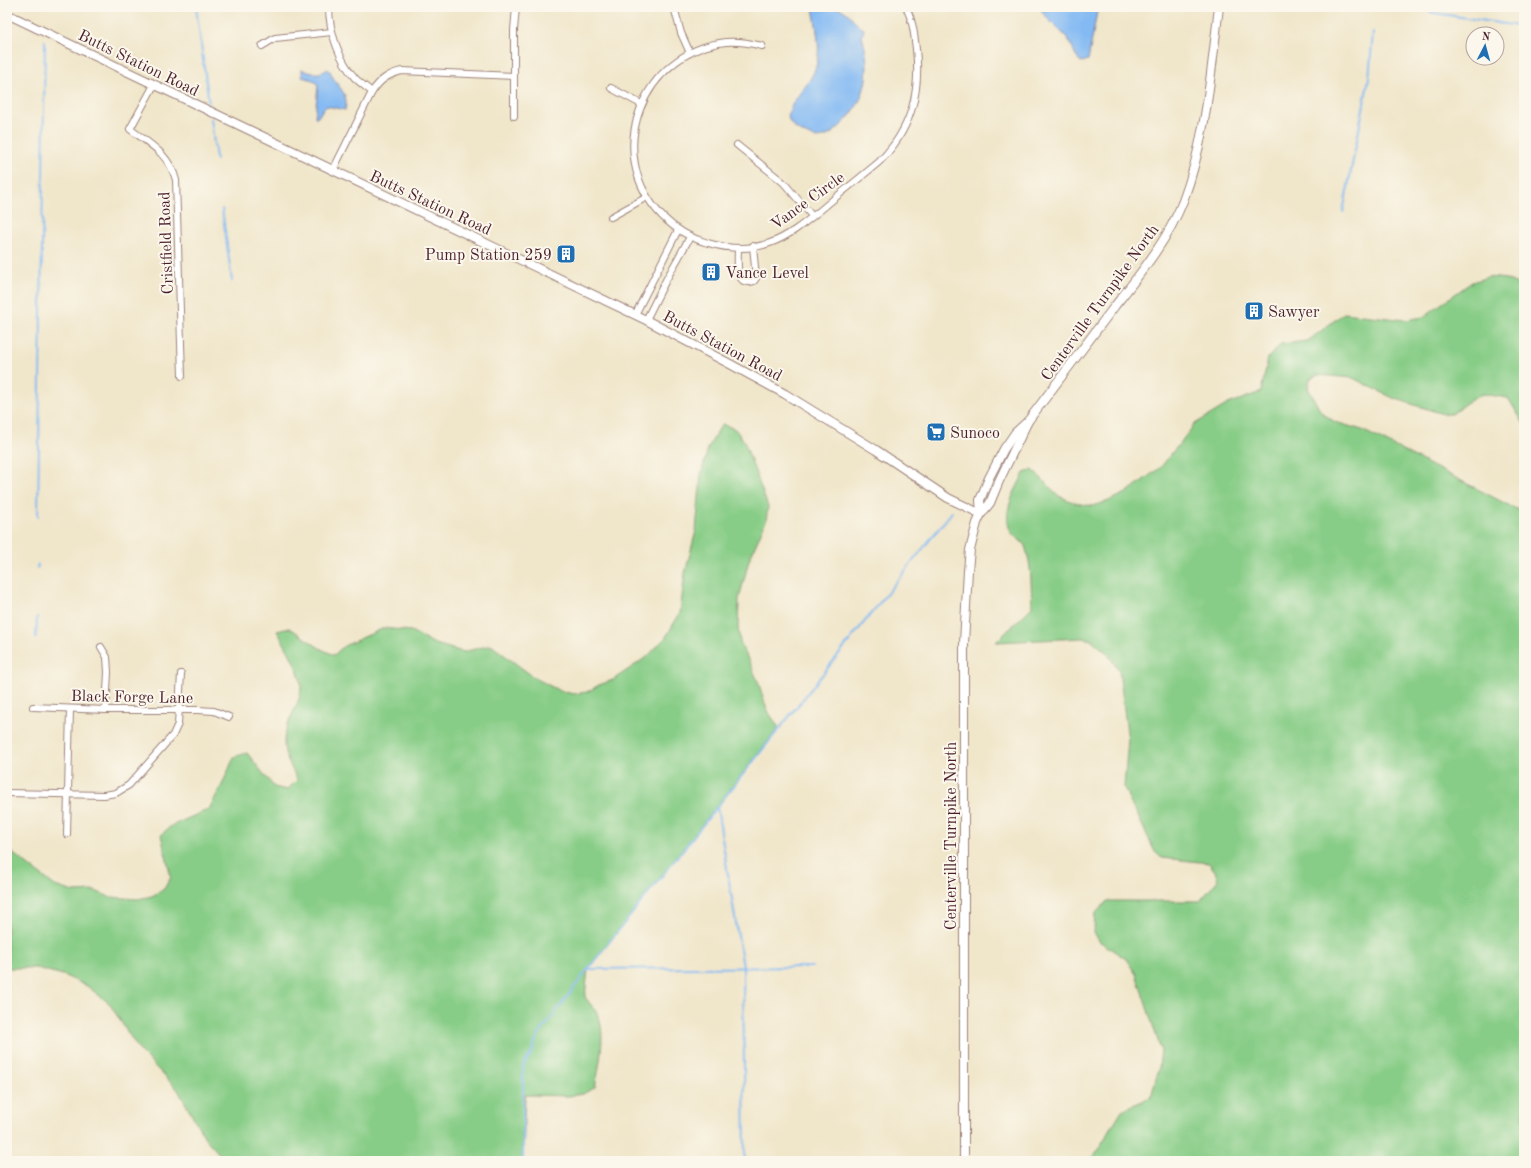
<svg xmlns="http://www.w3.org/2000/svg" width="1531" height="1168" font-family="'Old Standard TT',serif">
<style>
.green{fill:#88cd87;stroke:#697659}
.water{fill:#84baf3;stroke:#676c8f}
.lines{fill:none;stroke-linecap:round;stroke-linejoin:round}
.stream{stroke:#84baf3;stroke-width:2}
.minor-casing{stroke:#9d827a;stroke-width:8}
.secondary-casing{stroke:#9d827a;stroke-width:10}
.minor{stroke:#fff;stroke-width:6}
.secondary{stroke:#fff;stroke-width:8}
.labels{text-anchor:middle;stroke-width:4;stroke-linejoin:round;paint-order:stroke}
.street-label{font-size:16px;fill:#4a1f2b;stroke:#fbf7ec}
.poi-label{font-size:16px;fill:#4a1f2b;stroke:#fbf7ec;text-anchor:start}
</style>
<rect width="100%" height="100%" fill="#fbf7ec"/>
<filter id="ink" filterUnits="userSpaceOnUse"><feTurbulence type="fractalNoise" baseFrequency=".025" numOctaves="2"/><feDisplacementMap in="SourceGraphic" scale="8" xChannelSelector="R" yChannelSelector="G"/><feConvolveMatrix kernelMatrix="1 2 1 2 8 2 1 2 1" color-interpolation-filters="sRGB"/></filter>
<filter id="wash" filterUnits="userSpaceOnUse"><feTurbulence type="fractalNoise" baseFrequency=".012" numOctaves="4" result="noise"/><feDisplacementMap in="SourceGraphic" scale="16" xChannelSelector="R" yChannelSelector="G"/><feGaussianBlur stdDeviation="0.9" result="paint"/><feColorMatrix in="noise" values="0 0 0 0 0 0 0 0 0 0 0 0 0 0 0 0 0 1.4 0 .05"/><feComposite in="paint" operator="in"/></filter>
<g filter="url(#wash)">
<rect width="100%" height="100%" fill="#f0e6ca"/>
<g class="green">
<path d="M1488,277L1506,279L1524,287V424L1508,398L1482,394L1466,403L1452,414H1443L1393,398L1353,378L1317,375L1310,379L1308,388L1321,412L1335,422L1362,430L1380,439L1516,509L1524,508V1161H1091L1122,1110L1151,1097L1159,1068L1161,1050L1136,974L1126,959L1099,941L1094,932L1095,914L1107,901H1200L1218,880L1215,871L1209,863L1162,858L1155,852L1136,812L1131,804L1124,787L1128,740L1119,670L1107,653L1092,640L1083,638L996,642L1032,607C1031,587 1032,565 1025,546C1022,540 1013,537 1010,530C1002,510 1016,490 1024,473L1033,470L1059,496L1075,503L1092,506L1109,501L1126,493L1161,467L1195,424L1228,404L1261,392L1268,358L1281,344L1308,341L1344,313L1406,320L1423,317L1472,282Z"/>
<path d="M722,424L735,429L744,441L768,507L766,521L749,560L739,599L738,628L740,642L758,681L767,710L779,728L588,969L585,997C590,1004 598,1012 600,1021C605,1037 599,1069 595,1087L583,1094L569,1096L525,1095L523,1161H228L223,1158L205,1138L178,1090L139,1050L109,1003L87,986L63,975L36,968H9L7,970V849L55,886L74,892L95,891L110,897L138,899L152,896L164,889L171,877L161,835L171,826L209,809L222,785L234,757L247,753L274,787L287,790L297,780C294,771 287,762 285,752C279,724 302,709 301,684C300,670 284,643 277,631L290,628L321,649L334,655L344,646L384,628L411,631L435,644L463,652L491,645L535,678L560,691L574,694L587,692L599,685L613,680L648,656L666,637L680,613L685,573L696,531L701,475L708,448Z"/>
</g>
<g class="water">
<path d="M813,7C830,7 841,4 853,19C857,23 858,27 864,29C864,31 863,33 862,35C862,37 866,51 866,55C870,84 860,109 838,128C832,134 822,140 813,137C805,134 793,129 789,120C784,109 807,86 812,76C824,54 816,29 813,7Z"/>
<path d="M1040,7H1096L1097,12L1088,60L1082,62C1075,60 1074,48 1070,42C1061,28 1047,23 1040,7Z"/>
<path d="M302,69C310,74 320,75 328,69L330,71C335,86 350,92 345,110L327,106L323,109L318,117H315L318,85L313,80L302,77Z"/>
</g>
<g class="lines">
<g class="stream">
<path d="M196,7L209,104"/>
<path d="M1429,12L1524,27"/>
<path d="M211,118L216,160"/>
<path d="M222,209L232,281"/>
<path d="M1343,212L1369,78L1373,32"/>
<path d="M38,516L45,41"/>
<path d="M37,568L38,565"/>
<path d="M36,638L37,617"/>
<path d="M717,807L743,967L745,1161"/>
<path d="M588,969L812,967"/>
<path d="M523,1161V1066L532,1052L537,1037L588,969L952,512"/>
</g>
</g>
</g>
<g filter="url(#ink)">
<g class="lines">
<defs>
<g id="minor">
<path d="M329,7C329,31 339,60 355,78C360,83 366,87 372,92"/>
<path d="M674,7L681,33L690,53"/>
<path d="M262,46L275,38L332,32"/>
<path d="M762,46C750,43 738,41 726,42C642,52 602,154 662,216C675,229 689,238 708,243C728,249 750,250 770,243C790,236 807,221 823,208C842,192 861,177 879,162C911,130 921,93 916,49C914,33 913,21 906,7"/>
<path d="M154,85L130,129C150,144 169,154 176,180L182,376"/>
<path d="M611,88L641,104"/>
<path d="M514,116V30L516,7"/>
<path d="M737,145L784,183L812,216"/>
<path d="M333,170L372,92C380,80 388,74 402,71L514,76"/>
<path d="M611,217L647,197"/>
<path d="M738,248C738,260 734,288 754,281L756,278L753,246"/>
<path d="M635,315L678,230"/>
<path d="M646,320L666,280L690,237"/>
<path d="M101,647L107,657L108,672L106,710"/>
<path d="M33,707L106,710H197L214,711L229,717"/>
<path d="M7,793L104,795L116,793L129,785L173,735L178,724L181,674"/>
<path d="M67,834L70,709"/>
</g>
<g id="secondary">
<path d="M7,14L646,320L730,364L785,394L876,450L948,498L981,514"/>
<path d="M981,514L980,500L989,478L1004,449L1015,433L1028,421C1057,383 1085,345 1114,307C1140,274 1168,240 1183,201C1206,140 1211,71 1219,7"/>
<path d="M964,1161V643L968,570L970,550L977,523L981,514L990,503L999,481L1028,421"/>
</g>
</defs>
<use href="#minor" class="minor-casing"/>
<use href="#secondary" class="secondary-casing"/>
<use href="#minor" class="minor"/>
<use href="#secondary" class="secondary"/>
</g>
</g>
<defs>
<symbol id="building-square" viewBox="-11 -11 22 22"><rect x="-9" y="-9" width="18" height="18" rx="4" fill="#1f6fb2" stroke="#fbf7ec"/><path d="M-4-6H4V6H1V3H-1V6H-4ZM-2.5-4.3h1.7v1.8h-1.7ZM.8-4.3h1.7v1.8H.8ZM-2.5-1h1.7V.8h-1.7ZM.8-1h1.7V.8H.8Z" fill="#fff"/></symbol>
<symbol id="supermarket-square" viewBox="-11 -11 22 22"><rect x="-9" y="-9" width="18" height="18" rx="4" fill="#1f6fb2" stroke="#fbf7ec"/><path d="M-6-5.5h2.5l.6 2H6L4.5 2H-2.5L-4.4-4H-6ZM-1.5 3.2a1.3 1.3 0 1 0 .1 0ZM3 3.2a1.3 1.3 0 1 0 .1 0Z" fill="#fff"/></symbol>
</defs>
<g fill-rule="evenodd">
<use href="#building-square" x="555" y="243" width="22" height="22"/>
<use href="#building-square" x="700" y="261" width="22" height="22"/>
<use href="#building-square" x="1243" y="300" width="22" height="22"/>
<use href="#supermarket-square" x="925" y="421" width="22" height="22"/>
</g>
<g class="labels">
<g class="street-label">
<text transform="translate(139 62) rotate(26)" y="6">Butts Station Road</text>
<text transform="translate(807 200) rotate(-36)" y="6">Vance Circle</text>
<text transform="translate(431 202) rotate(25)" y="6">Butts Station Road</text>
<text transform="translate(165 243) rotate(-92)" y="6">Cristfield Road</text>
<text transform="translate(1099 302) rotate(-54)" y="6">Centerville Turnpike North</text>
<text transform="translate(723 345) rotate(28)" y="6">Butts Station Road</text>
<text transform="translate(132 696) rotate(1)" y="6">Black Forge Lane</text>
<text transform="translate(950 836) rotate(-90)" y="6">Centerville Turnpike North</text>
</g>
<g class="poi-label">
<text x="552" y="260" text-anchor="end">Pump Station 259</text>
<text x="725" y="278">Vance Level</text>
<text x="1268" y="317">Sawyer</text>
<text x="950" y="438">Sunoco</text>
</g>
</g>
<rect width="1531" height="1168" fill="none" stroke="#fbf7ec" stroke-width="24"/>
<g transform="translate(1485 46) rotate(6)"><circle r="19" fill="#fbf7ec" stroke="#b4a19f"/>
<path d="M0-3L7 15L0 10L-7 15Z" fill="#1f6fb2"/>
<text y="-6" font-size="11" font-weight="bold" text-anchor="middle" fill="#4a1f2b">N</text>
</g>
</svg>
